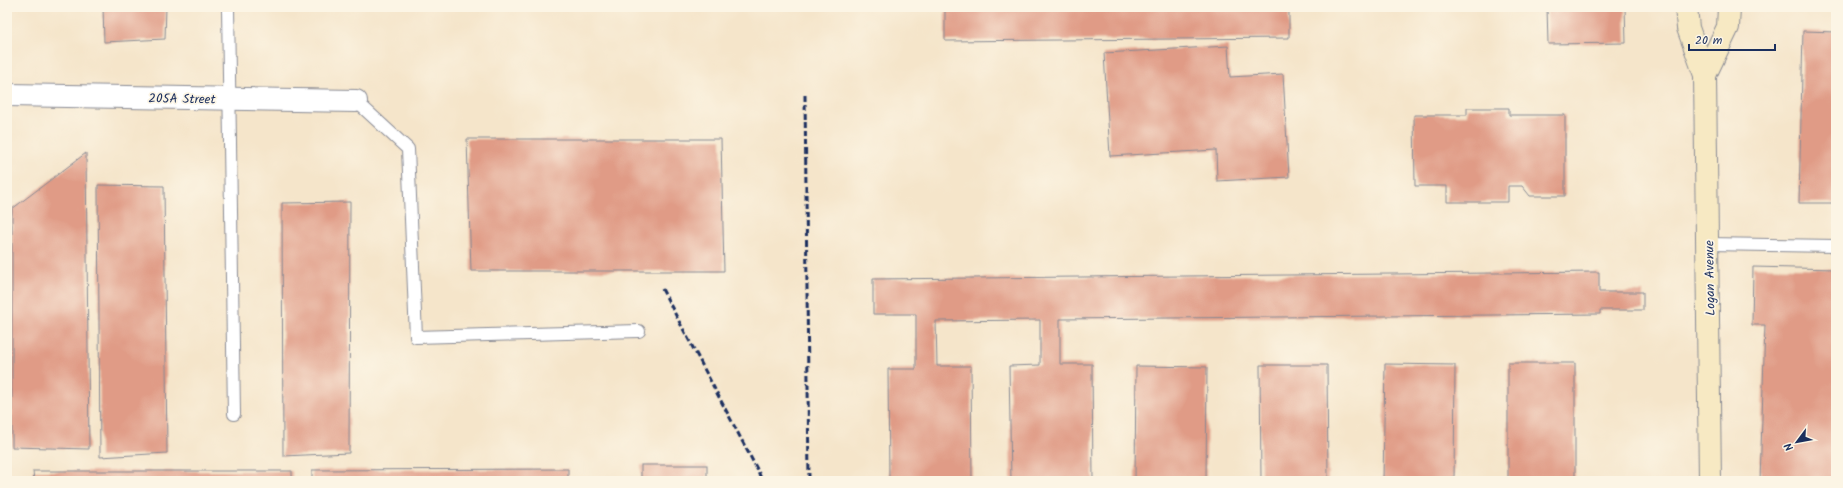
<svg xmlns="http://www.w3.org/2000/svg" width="1843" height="488" font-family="Kalam,sans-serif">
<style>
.building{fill:#e09b86}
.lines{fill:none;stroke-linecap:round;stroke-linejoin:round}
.service-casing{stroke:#888a94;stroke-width:14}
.minor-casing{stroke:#888a94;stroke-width:24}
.secondary-casing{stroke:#888a94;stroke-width:24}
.service{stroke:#fff;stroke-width:12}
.minor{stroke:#fff;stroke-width:22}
.secondary{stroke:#f7e9c3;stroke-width:22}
.rail{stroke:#1b2f5e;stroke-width:3;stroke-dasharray:6 3;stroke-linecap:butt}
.labels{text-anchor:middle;stroke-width:3.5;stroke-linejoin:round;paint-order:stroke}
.street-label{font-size:13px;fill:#1b2f5e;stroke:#fcf5e5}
</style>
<rect width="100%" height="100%" fill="#fcf5e5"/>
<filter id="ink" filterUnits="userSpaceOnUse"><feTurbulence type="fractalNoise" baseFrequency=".025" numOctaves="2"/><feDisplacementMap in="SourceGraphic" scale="8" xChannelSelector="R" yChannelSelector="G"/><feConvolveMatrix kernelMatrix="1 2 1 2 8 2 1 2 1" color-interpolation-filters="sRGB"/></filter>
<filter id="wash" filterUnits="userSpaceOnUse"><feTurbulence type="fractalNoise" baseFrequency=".012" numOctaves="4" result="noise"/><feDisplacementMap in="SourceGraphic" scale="16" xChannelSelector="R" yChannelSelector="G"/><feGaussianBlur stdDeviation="0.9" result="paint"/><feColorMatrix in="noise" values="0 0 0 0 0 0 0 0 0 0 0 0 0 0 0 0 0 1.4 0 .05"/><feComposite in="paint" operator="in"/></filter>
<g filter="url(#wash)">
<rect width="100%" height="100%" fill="#f5e5ca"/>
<g id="blocks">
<g class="building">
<path d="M103,7H166L165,39L104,42Z"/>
<path d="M287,7H332V8L287,9Z"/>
<path d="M945,7H1289V38L945,41Z"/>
<path d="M1547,7H1625L1626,43L1548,44Z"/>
<path d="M1803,31L1836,32V203H1799Z"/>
<path d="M1228,46L1230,77L1283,74L1289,177L1217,181L1216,150L1110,156L1104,53Z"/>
<path d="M1467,108H1509V115H1565V196H1530L1522,186H1508V202H1447V186H1415L1414,115H1467Z"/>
<path d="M467,139H721L724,271H471Z"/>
<path d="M86,153L89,449L12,447V209Z"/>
<path d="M98,185L164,186L167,453L100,457Z"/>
<path d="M350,202L349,453L283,456L282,203Z"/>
<path d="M1753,267L1836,269V481H1760L1765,325H1752Z"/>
<path d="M1599,272V292H1643V310H1600V314L1060,319V364H1092L1093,481H1011L1009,366L1040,365V320L936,321L937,366H971L972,481H889L888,369H916V314H873V279Z"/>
<rect x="1508" y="363" width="67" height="118"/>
<path d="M1385,364L1455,365L1454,481H1383Z"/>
<path d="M1260,365H1327L1328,481H1261Z"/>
<path d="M1136,366L1207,367L1206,481H1135Z"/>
<rect x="641" y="465" width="66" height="16"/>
<path d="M568,469V481H312V470Z"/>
<path d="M33,471H292V481H34Z"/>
</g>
</g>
</g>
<g filter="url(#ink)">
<use href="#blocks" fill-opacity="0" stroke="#888a94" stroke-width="1"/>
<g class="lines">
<defs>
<g id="service">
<path d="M228,7L234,414"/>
<path d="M356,101L408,149L416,337L639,331"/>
<path d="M1708,244L1836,246"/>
</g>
<path id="minor" d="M7,95L356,101"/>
<g id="secondary">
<path d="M1686,7L1688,28L1705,75L1710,481"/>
<path d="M1705,75L1728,27L1729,7"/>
</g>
</defs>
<use href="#service" class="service-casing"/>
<use href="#minor" class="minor-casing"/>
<use href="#secondary" class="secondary-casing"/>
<use href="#service" class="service"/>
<use href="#minor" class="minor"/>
<use href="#secondary" class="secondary"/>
<g class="rail">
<path d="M805,95L809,481"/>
<path d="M662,289L758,471L762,481"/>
</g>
</g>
</g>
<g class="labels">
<g class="street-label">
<text transform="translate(182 98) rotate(1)" y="5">205A Street</text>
<text transform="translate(1709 278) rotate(-91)" y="5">Logan Avenue</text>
</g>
</g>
<rect width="1843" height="488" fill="none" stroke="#fcf5e5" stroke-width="24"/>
<g transform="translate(1797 442) rotate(238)" stroke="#fcf5e5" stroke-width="3" paint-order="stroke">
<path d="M0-3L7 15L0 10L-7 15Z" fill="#1b2f5e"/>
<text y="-6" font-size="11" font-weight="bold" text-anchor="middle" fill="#1b2f5e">N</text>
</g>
<path d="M1689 44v6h86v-6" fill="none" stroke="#1b2f5e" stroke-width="2"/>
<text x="1695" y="44" font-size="12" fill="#1b2f5e" stroke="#fcf5e5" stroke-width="3" paint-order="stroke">20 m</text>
</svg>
